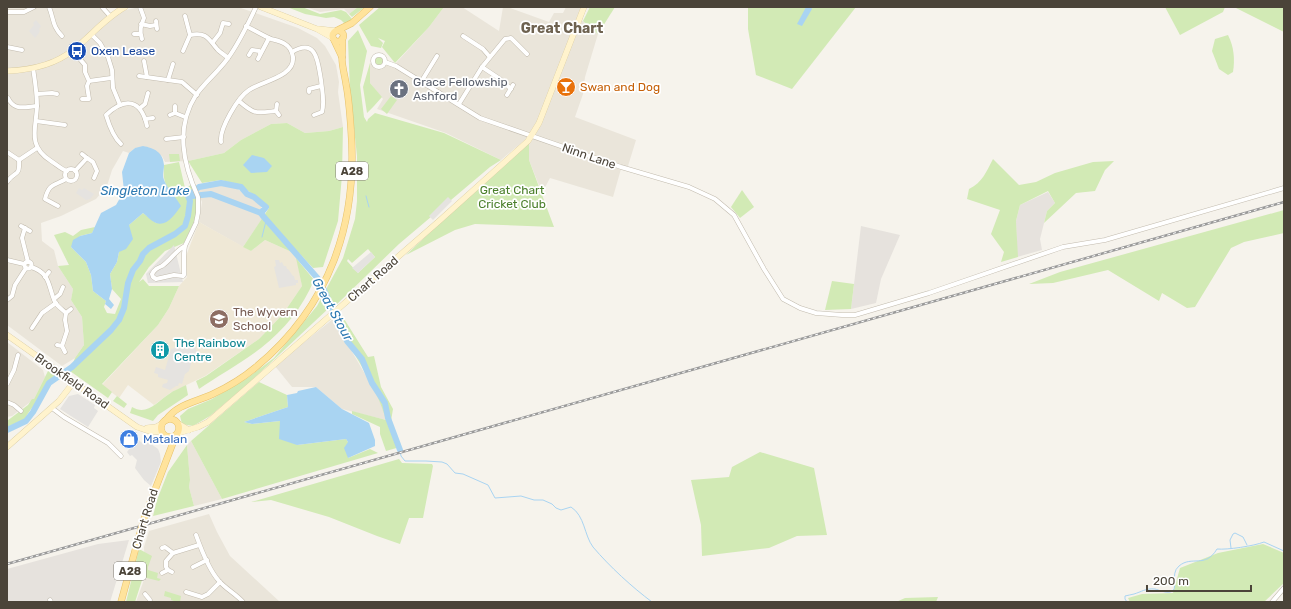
<svg xmlns="http://www.w3.org/2000/svg" width="1291" height="609" font-family="Rubik,sans-serif">
<style>
.residential{fill:#eae5da}
.industrial{fill:#e6e2dd}
.education{fill:#efe8d6}
.green{fill:#d2eab5;fill-rule:evenodd}
.parking{fill:#e5e3e0}
.water{fill:#a9d4f2}
.lines{fill:none;stroke-linecap:round;stroke-linejoin:round}
.stream{stroke:#a9d4f2;stroke-width:1}
.river{stroke:#a9d4f2;stroke-width:6}
.street-casing{stroke:#c2bbae;stroke-width:5}
.secondary-casing{stroke:#d6c79b;stroke-width:6}
.primary-casing{stroke:#e6c16a;stroke-width:7}
.street{stroke:#fff;stroke-width:4}
.secondary{stroke:#fff3cd;stroke-width:5.5}
.primary{stroke:#ffe39c;stroke-width:6}
.rail-casing{stroke:#9a9a9a;stroke-width:2.5}
.rail{stroke:#fff;stroke-width:1;stroke-dasharray:3;stroke-linecap:butt}
.primary-bridge-casing{stroke:#e6c16a;stroke-width:7;stroke-linecap:butt}
.primary-bridge{stroke:#ffe39c;stroke-width:6}
.labels{text-anchor:middle;stroke-width:3.5;stroke-linejoin:round;paint-order:stroke}
.shield{fill:#fff;stroke:#817c74;stroke-width:1}
.shield-label{font-size:11px;font-weight:bold;fill:#4b4439}
.transit-label{font-size:12px;fill:#164399;stroke:#fff;text-anchor:start}
.worship-label{font-size:12px;fill:#5b616d;stroke:#fff;text-anchor:start}
.food-label{font-size:12px;fill:#c56008;stroke:#fff;text-anchor:start}
.street-label{font-size:12px;fill:#4b4439;stroke:#fff}
.park-label{font-size:12px;fill:#4a7f2a;stroke:#fff}
.education-label{font-size:12px;fill:#785e54;stroke:#fff;text-anchor:start}
.culture-label{font-size:12px;fill:#0d838f;stroke:#fff;text-anchor:start}
.shop-label{font-size:12px;fill:#366cbe;stroke:#fff;text-anchor:start}
.water-label{font-size:13px;font-style:italic;fill:#2e7ab2;stroke:#fff}
.quarter-label{font-size:14px;font-weight:bold;fill:#6e6250;stroke:#fff}
</style>
<rect width="100%" height="100%" fill="#f6f3ec"/>
<g class="residential">
<path d="M7,7H103L110,14L139,7H238L298,28L317,38L325,46L336,65L339,82L338,92L343,127L329,131L305,133L287,123L271,124L241,140L224,153L188,161L165,162L162,156L135,148L129,153L123,151L112,170L107,186L96,199L61,216L41,223L42,241L54,250L58,266L73,289L71,300L82,317L84,345L75,358L62,366L7,325Z"/>
<path d="M306,7H358L349,14L344,9L320,12Z"/>
<path d="M444,7H462L499,31L503,7H507L549,22L554,13H563L566,7H582L577,17L583,21L598,34L585,77L583,94L575,117L636,140L628,166L621,169L613,197L550,178L542,193L529,160L528,137L501,160L446,133L377,109L383,99L370,83V63H396L429,27Z"/>
<path d="M216,184L236,188L261,204L262,219L243,247L199,222L202,202L197,190Z"/>
<path d="M333,319L373,388L382,405L386,420L342,409L316,387H292L275,366Z"/>
<path d="M7,342L43,370L45,377L34,399L12,416L7,417Z"/>
<path d="M191,441L222,499L194,506L189,487L190,480L187,445Z"/>
<path d="M209,514L217,532L230,556L280,602H136L145,577L144,547L149,531Z"/>
</g>
<g class="industrial">
<path d="M1048,192L1055,203L1047,211L1040,239L1042,250L1017,257L1016,221L1020,205Z"/>
<path d="M861,226L900,235L881,279L876,303L851,309Z"/>
<path d="M129,540L110,602H7V569L98,544Z"/>
</g>
<path class="education" d="M199,222L251,251L265,240L296,254L302,286L283,314L259,339L205,376L170,393L154,405L128,385L119,398L102,385L158,325L169,308L179,286L187,277L186,256Z"/>
<g class="green">
<path d="M287,7H302L320,14L341,10L346,12L352,19L345,24L341,20L334,17L326,18L305,14Z"/>
<path d="M358,7H365L352,17L349,14Z"/>
<path d="M380,7H444L429,27L395,63L382,47L385,41L378,38L383,43L381,48L371,46L359,25Z"/>
<path d="M590,7H615L598,34L583,21Z"/>
<path d="M748,7H856L792,89L756,75L748,29Z"/>
<path d="M1165,7H1225L1223,12L1180,35Z"/>
<path d="M1234,7H1284V32Z"/>
<path d="M358,30L367,51L360,85L364,117L367,122L368,119L375,113L444,133L501,160L490,167L399,244L334,307H330L250,382L210,416L193,426L182,424L180,416L188,409L212,399L246,379L274,358L317,306L343,258L355,219L357,201V156L350,91L348,41ZM368,249L375,257L358,273L347,261L348,259L352,263Z"/>
<path d="M1228,35C1234,47 1235,59 1233,72L1228,75L1219,69L1212,51L1215,39Z"/>
<circle cx="379" cy="61" r="4.5"/>
<path d="M370,63V83L382,97L374,106L367,113L363,87Z"/>
<path d="M391,96L397,100L387,114L381,109Z"/>
<path d="M287,123L305,133L329,131L343,127L342,175L338,221L323,267L313,268L299,253L296,254L265,240L251,251L243,247L269,208L241,185L221,180L202,183L188,161L224,153L241,140L271,124Z"/>
<path d="M529,143V160L554,227L475,224L455,230L406,255L454,210Z"/>
<path d="M169,154H179L180,161L170,162Z"/>
<path d="M993,159L1019,185L1036,182L1055,173L1093,162L1114,161L1105,170L1095,191L1076,193L1044,223L1047,211L1055,203L1048,191L1020,205L1016,221L1018,257L1001,262L1004,252L991,234L1000,210L967,199L969,189C983,182 986,172 993,159Z"/>
<path d="M179,162L185,188L191,185L198,202L196,218L184,243L165,251L149,267L139,282L143,279L149,286H179L169,308L158,325L102,384L112,392L108,398L70,371L75,358L84,345L82,317L71,300L73,289L58,266L69,265L54,235L65,232L73,236L81,230L95,227L92,233L80,236L71,247L86,262L91,275L93,291L106,301L104,307L107,313L115,314L121,299L112,289L110,274L117,262L119,252L129,225L143,213L156,223L176,196C164,186 163,180 164,165Z"/>
<path d="M742,190L754,207L740,218L731,207Z"/>
<path d="M1284,210V233L1244,242L1231,248L1195,307L1187,308L1162,293L1159,301L1108,270L1053,283L1029,284L1060,272Z"/>
<path d="M296,258L314,280C303,307 284,330 261,348C243,362 218,376 199,389L196,381L206,376L259,339L283,314L302,286Z"/>
<path d="M832,281L854,284L851,309L825,310Z"/>
<path d="M341,314L368,357L374,356L381,387L393,409L391,421L400,447L386,451L380,434V427L352,414V411L386,420C377,386 351,350 333,319Z"/>
<path d="M48,371L56,377C45,381 43,391 38,400C33,407 28,412 25,419L7,427V421L28,405L32,399H34Z"/>
<path d="M259,382L287,395L288,407L244,422L252,424L280,421L297,445L346,439L348,442V458L370,449L378,453L222,499L191,441Z"/>
<path d="M186,385L188,395L158,415L153,421L130,413L132,407C147,416 157,402 169,394C174,390 181,388 186,385Z"/>
<path d="M117,396L127,404L124,408L113,401Z"/>
<path d="M187,445L190,480L189,487L194,506L153,516L157,500L168,472Z"/>
<path d="M760,452L814,468L827,535L797,536L769,548L702,556L701,525L691,480L729,477L732,467Z"/>
<path d="M399,459L402,463L432,464L433,466L423,518H409L400,544L377,536L329,517L271,500L251,502Z"/>
<path d="M1263,544L1284,553V583L1264,602H1130L1128,598L1142,594L1173,593L1180,568L1218,553Z"/>
<path d="M139,549L152,556L148,567V570L158,573L157,578L161,579L159,581L143,577L135,602H126Z"/>
<path d="M165,591L181,596L180,602H173L174,601L171,600V598L164,596Z"/>
<path d="M938,597L936,602H896L905,598Z"/>
</g>
<g class="parking">
<path d="M36,20L41,26L39,29L40,31L39,32V33L35,38L29,31L34,25L33,23Z"/>
<path d="M79,188L82,190L84,188L94,194L90,199L86,200L76,193Z"/>
<path d="M448,197L452,201L433,220L429,216Z"/>
<path d="M174,245L183,282L148,283L146,274Z"/>
<path d="M371,252L375,257L358,273L352,268Z"/>
<path d="M275,260H279L280,263L282,262L284,266H286L287,269H288L293,276H294L295,280H298V283H296V285L279,288L274,267L276,266Z"/>
<path d="M194,343L197,352L193,356L189,371L185,374L182,384L179,383L178,386H176L170,390L162,387L163,384L167,383L168,380L158,377V374L154,373L156,367L165,370L171,349Z"/>
<path d="M78,394L95,405L94,408L98,411L88,427L60,409L69,396Z"/>
<path d="M137,439L145,445L147,441L158,449L160,454L161,462L151,486L144,480L135,468L137,460L132,455L130,456L127,452Z"/>
</g>
<g class="water">
<path d="M806,7H811L812,9L802,26L797,24Z"/>
<path d="M143,146C154,148 163,152 164,165C164,170 162,175 164,180C168,190 176,197 181,206C175,214 167,227 156,223C151,221 147,216 143,213L129,225L133,239L126,249L119,252L117,262L110,274L112,289L109,299L114,305L111,309L105,304L106,301L93,291L91,275L86,262L71,247L73,240L80,236L92,233L101,213L116,205L124,191L122,172L129,153L135,148Z"/>
<path d="M252,155L264,158L272,166L267,172L251,173L243,165Z"/>
<path d="M316,387L342,409L369,423L375,440V446L348,458L344,448L348,442L346,439L297,445L279,439L280,421L252,424L244,422L288,407L287,395L297,393L298,391Z"/>
</g>
<g class="lines">
<g class="stream">
<path d="M366,196L369,207"/>
<path d="M262,237L266,221L263,216"/>
<path d="M400,450L401,456L405,461H426L442,462L447,464L455,473L463,474L488,485L495,498L521,496L534,500H543L552,504L556,508L561,510L571,507C585,516 584,535 593,547C610,567 632,587 652,602"/>
<path d="M1231,548L1230,540L1233,534L1235,533L1243,537L1247,545"/>
<path d="M1127,602L1125,599V596C1128,595 1131,595 1134,594C1141,592 1146,588 1155,589C1159,590 1165,593 1170,592C1180,591 1169,574 1179,566C1192,555 1205,569 1217,549C1227,550 1254,546 1264,542L1284,551"/>
</g>
<g class="river">
<path d="M192,196L211,194L261,213"/>
<path d="M7,430L26,421L33,412L49,383L72,367L111,330L119,320L124,308L128,283L133,270L140,261L143,254L149,248L175,234L185,226L188,216L190,201L188,196L199,187L221,183L241,187L247,194L254,197L266,207L261,213L263,216L320,281L342,331L347,341L362,359L372,383L385,403L388,418L400,450"/>
</g>
<defs>
<g id="street">
<path d="M49,7C54,19 52,26 62,36"/>
<path d="M102,7L110,16"/>
<path d="M140,7L144,18C141,25 139,31 142,39"/>
<path d="M7,12H24L34,7"/>
<path d="M156,21L157,29"/>
<path d="M141,24L150,26L156,25"/>
<path d="M91,34L100,43L108,57L112,70L113,88L120,105"/>
<path d="M134,34H140"/>
<path d="M190,35C208,32 208,39 218,50C221,53 225,55 228,58"/>
<path d="M463,36L483,49L489,56"/>
<path d="M213,42L220,33L223,23L229,24"/>
<path d="M7,47L22,50"/>
<path d="M183,51L190,35L185,16"/>
<path d="M292,52C317,37 318,63 321,80C322,91 325,101 322,112L314,115"/>
<circle cx="379" cy="61" r="6"/>
<path d="M249,55L252,50L259,51L260,53"/>
<path d="M79,58L85,65V72L89,81L87,86L89,99H82"/>
<path d="M258,59L269,38"/>
<path d="M144,61L147,77"/>
<path d="M385,62L396,66L480,118L621,167L689,187L715,199L734,215L764,269L783,299L800,308L816,313L842,315H855L929,293L1063,247L1105,240L1284,188"/>
<path d="M482,67L500,79L511,89"/>
<path d="M33,68C35,81 37,93 37,106C36,129 27,146 51,161C56,164 61,169 67,171"/>
<path d="M139,76L182,82L197,95"/>
<path d="M168,80L173,64"/>
<path d="M89,81L111,78"/>
<path d="M421,82L437,56"/>
<path d="M309,92V89L321,86"/>
<path d="M37,94L52,93L57,94"/>
<path d="M507,95L513,85"/>
<path d="M8,98C14,111 24,107 37,106"/>
<path d="M239,101C255,115 256,113 276,111"/>
<path d="M277,104L276,111L279,115"/>
<path d="M459,104L482,67L505,39L511,38L527,54"/>
<path d="M140,108L145,104L148,93"/>
<path d="M175,113L185,117"/>
<path d="M170,115L175,113V106"/>
<path d="M145,119L153,118"/>
<path d="M36,121L65,125"/>
<path d="M166,139L184,137"/>
<path d="M221,142C219,129 238,97 249,90C262,81 295,77 293,57C292,52 289,46 285,44C281,41 275,40 271,39C262,35 254,30 246,26"/>
<path d="M121,144C113,137 109,125 106,115C125,97 141,99 147,126"/>
<path d="M7,152L19,160"/>
<path d="M82,154L87,158"/>
<circle cx="71" cy="175" r="6"/>
<path d="M75,171L87,158L93,162L97,171L94,178"/>
<path d="M7,182C15,170 20,178 19,160L37,148"/>
<path d="M58,206L45,199C49,183 54,186 66,179"/>
<path d="M21,226L30,231"/>
<path d="M25,228L22,238L28,262"/>
<path d="M185,246C176,250 171,260 162,266C157,268 155,269 152,274L153,277L156,279L174,275L183,276L184,275V253L185,246L196,223L198,213V197C183,164 175,128 196,95C205,82 219,71 228,58C239,43 248,24 256,7"/>
<path d="M7,260L24,264"/>
<circle cx="28" cy="265" r="3.5"/>
<path d="M31,267C51,273 48,287 55,302C57,306 63,310 66,313"/>
<path d="M45,277L49,272"/>
<path d="M54,299L60,294L63,287"/>
<path d="M7,300L12,296L15,285L26,268"/>
<path d="M66,313L71,309"/>
<path d="M32,328L42,313L56,303"/>
<path d="M57,345L62,346L65,352"/>
<path d="M62,346L67,331L65,320L66,313"/>
<path d="M7,384L14,370L18,355"/>
<path d="M7,402L14,405L21,411"/>
<path d="M52,408L64,417L108,443L121,456"/>
<path d="M196,535C201,549 209,570 219,581C226,589 236,594 243,602"/>
<path d="M162,548L165,547L173,553L199,545"/>
<path d="M193,567L207,560"/>
<path d="M168,570L166,567V561L173,553"/>
<path d="M162,573L168,570L172,572"/>
<path d="M186,592L202,597L208,594L220,582"/>
<path d="M145,594L150,600"/>
<path d="M50,600L51,602"/>
<path d="M1272,602L1284,588"/>
</g>
<g id="secondary">
<path d="M261,7L317,29L333,38"/>
<path d="M319,29L336,31"/>
<path d="M7,71C30,70 55,65 73,50C91,36 105,18 125,7"/>
<path d="M7,335L137,427L149,431L162,432"/>
<path d="M179,424L189,430"/>
<path d="M147,428L156,427L162,424"/>
<path d="M178,433L198,427L208,422L438,222L528,141L539,123L584,7"/>
<path d="M7,447L59,401L73,383"/>
</g>
<g id="primary">
<path d="M338,30L352,23L370,7"/>
<circle cx="338" cy="36" r="5.5"/>
<path d="M334,40L342,57"/>
<circle cx="170" cy="428" r="9"/>
<path d="M166,420C177,404 196,402 213,394C228,387 243,378 256,367C330,306 358,223 351,130C350,115 349,99 346,84C345,76 342,67 342,58C342,52 343,46 342,39"/>
<path d="M145,516L176,435"/>
<path d="M121,602L138,540"/>
</g>
</defs>
<use href="#street" class="street-casing"/>
<use href="#secondary" class="secondary-casing"/>
<use href="#primary" class="primary-casing"/>
<use href="#street" class="street"/>
<use href="#secondary" class="secondary"/>
<use href="#primary" class="primary"/>
<defs>
<path id="rail" d="M7,564L1284,202"/>
</defs>
<use href="#rail" class="rail-casing"/>
<use href="#rail" class="rail"/>
<defs>
<path id="primary-bridge" d="M138,540L145,516"/>
</defs>
<use href="#primary-bridge" class="primary-bridge-casing"/>
<use href="#primary-bridge" class="primary-bridge"/>
</g>
<defs>
<symbol id="bus-disc" viewBox="-11 -11 22 22"><circle r="9.5" fill="#1a4fb4" stroke="#fff"/><path d="M-5-6H5V4H4V6H2V4H-2V6H-4V4H-5ZM-3.5-4V0h7V-4ZM-3.5 1.2v1.5H-2V1.2ZM2 1.2v1.5H3.5V1.2Z" fill="#fff"/></symbol>
<symbol id="bar-disc" viewBox="-11 -11 22 22"><circle r="9.5" fill="#e8710a" stroke="#fff"/><path d="M-6-5H6L.8 .8V4.5H3.5V6h-7V4.5H-.8V.8Z" fill="#fff"/></symbol>
<symbol id="church-disc" viewBox="-11 -11 22 22"><circle r="9.5" fill="#6b7280" stroke="#fff"/><path d="M-1.2-6h2.4v3.5h3.3v2.4h-3.3V6h-2.4V-.1h-3.3v-2.4h3.3Z" fill="#fff"/></symbol>
<symbol id="school-disc" viewBox="-11 -11 22 22"><circle r="9.5" fill="#8d6e63" stroke="#fff"/><path d="M0-5L7-2L0 1L-7-2ZM-4 1L0 2.5L4 1V4Q0 6-4 4Z" fill="#fff"/></symbol>
<symbol id="building-disc" viewBox="-11 -11 22 22"><circle r="9.5" fill="#0f9aa8" stroke="#fff"/><path d="M-4-6H4V6H1V3H-1V6H-4ZM-2.5-4.3h1.7v1.8h-1.7ZM.8-4.3h1.7v1.8H.8ZM-2.5-1h1.7V.8h-1.7ZM.8-1h1.7V.8H.8Z" fill="#fff"/></symbol>
<symbol id="shop-disc" viewBox="-11 -11 22 22"><circle r="9.5" fill="#3f7fe0" stroke="#fff"/><path d="M-5-2.5h2.3a2.7 3.5 0 0 1 5.4 0H5L5.5 6h-11ZM-1.5-2.5h3a1.5 2.3 0 0 0-3 0Z" fill="#fff"/></symbol>
</defs>
<g fill-rule="evenodd">
<use href="#bus-disc" x="66" y="40" width="22" height="22"/>
<use href="#bar-disc" x="555" y="76" width="22" height="22"/>
<use href="#church-disc" x="388" y="78" width="22" height="22"/>
<use href="#school-disc" x="208" y="308" width="22" height="22"/>
<use href="#building-disc" x="149" y="339" width="22" height="22"/>
<use href="#shop-disc" x="118" y="428" width="22" height="22"/>
</g>
<g class="labels">
<g class="shield">
<rect x="336" y="162" width="32" height="18" rx="3"/>
<rect x="114" y="562" width="32" height="18" rx="3"/>
</g>
<g class="shield-label">
<text x="352" y="175">A28</text>
<text x="130" y="575">A28</text>
</g>
<g class="transit-label">
<text x="91" y="55">Oxen Lease</text>
</g>
<g class="worship-label">
<text x="413" y="86">Grace Fellowship<tspan x="413" dy="14">Ashford</tspan></text>
</g>
<g class="food-label">
<text x="580" y="91">Swan and Dog</text>
</g>
<g class="street-label">
<text transform="translate(589 156) rotate(19)" y="4">Ninn Lane</text>
<text transform="translate(373 279) rotate(-41)" y="4">Chart Road</text>
<text transform="translate(72 381) rotate(35)" y="4">Brookfield Road</text>
<text transform="translate(145 519) rotate(-73)" y="4">Chart Road</text>
</g>
<g class="park-label">
<text x="512" y="194">Great Chart<tspan x="512" dy="14">Cricket Club</tspan></text>
</g>
<g class="education-label">
<text x="233" y="316">The Wyvern<tspan x="233" dy="14">School</tspan></text>
</g>
<g class="culture-label">
<text x="174" y="347">The Rainbow<tspan x="174" dy="14">Centre</tspan></text>
</g>
<g class="shop-label">
<text x="143" y="443">Matalan</text>
</g>
<g class="water-label">
<text x="145" y="195">Singleton Lake</text>
<text transform="translate(333 309) rotate(61)" y="5">Great Stour</text>
</g>
<g class="quarter-label">
<text x="562" y="33">Great Chart</text>
</g>
</g>
<rect width="1291" height="609" fill="none" stroke="#4b4439" stroke-width="16"/>
<path d="M1147 585v6h104v-6" fill="none" stroke="#4b4439" stroke-width="2"/>
<text x="1153" y="585" font-size="12" fill="#4b4439" stroke="#ffffff" stroke-width="3" paint-order="stroke">200 m</text>
</svg>
